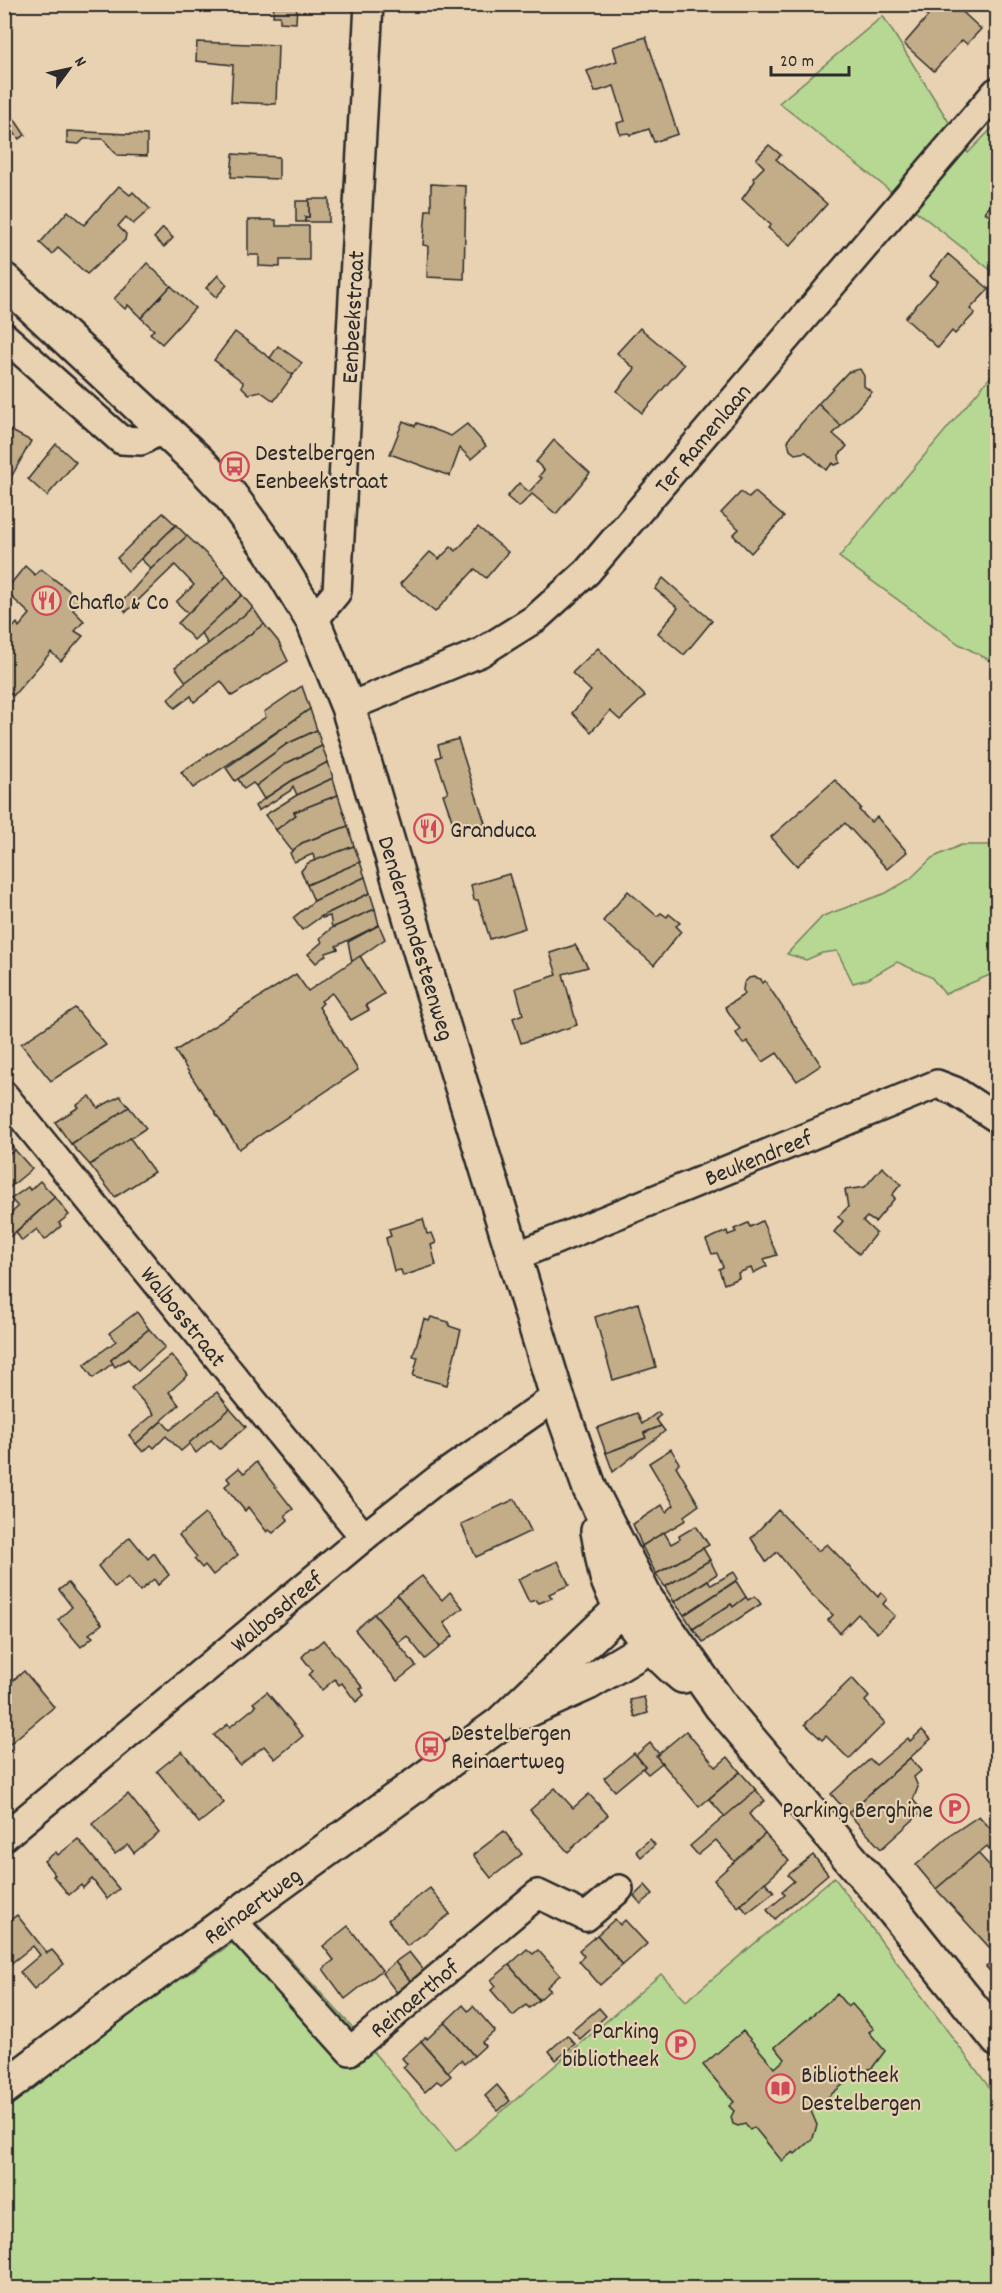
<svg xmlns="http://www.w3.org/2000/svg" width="1002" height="2293" font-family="Dekko,sans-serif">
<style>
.green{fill:#b7d892;stroke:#71825e;stroke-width:1.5}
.building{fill:#c2ad88;stroke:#2b2b2b;stroke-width:1.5}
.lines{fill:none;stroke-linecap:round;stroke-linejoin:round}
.minor-casing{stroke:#2b2b2b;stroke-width:32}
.secondary-casing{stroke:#2b2b2b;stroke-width:38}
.minor{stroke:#e9d2b2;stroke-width:27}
.secondary{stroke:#e9d2b2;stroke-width:33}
.labels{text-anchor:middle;stroke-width:4.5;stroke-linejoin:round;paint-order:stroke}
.street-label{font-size:24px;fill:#2b2b2b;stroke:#e9d2b2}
.poi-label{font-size:24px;fill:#2b2b2b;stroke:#e9d2b2;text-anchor:start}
</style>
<rect width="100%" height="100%" fill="#e9d2b2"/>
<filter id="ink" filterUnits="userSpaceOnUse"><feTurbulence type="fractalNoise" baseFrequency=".0167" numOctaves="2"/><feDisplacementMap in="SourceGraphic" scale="12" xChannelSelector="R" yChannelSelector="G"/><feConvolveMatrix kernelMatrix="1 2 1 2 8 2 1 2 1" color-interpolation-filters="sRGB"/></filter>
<g filter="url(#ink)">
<g class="green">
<path d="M883,16L968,153L997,123V275L779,103Z"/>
<path d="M997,369V664L959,644L839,557Z"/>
<path d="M961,845H997V972L945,994L931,977L897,962L868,979L853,983L837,951L822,953L806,960L787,954L823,916L886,893L910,879L932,858Z"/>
<path d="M834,1877L997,2098V2288H5V2110L117,2024L258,1925L355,2030L456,2151L661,1974L686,2001Z"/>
</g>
<g class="building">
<path d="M274,4H297L296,23L280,22V16H273Z"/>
<path d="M913,4H954L981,29L967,44L962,40L934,71L904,44L928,16Z"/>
<path d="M646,37L678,134L654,142L649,129L630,135L629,133L620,134L617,123L625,121L614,86L595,92L587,71L617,61L613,47Z"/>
<path d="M197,42L278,45L276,104L231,102L233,65L196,61Z"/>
<path d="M13,117L25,135L19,139L6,122Z"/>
<path d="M67,131L147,135V156L117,155L103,139H84L79,144L67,143Z"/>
<path d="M769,145L781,155L776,159L827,204L790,246L768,228L771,225L742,199L755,181L753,178L764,167L756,159Z"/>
<path d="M233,154L279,157V179L231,177Z"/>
<path d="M431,184L466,186L464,279L427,277L428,246L423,245L426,210H431Z"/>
<path d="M119,186L130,195L133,192L150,209L133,224L126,217L118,226L126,234L125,240L87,274L58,248L52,254L40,243L68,211L84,225Z"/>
<path d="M998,197V224L985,212Z"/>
<path d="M309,199H329V222H305V217H309Z"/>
<path d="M296,201H309V217H305V222H296Z"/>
<path d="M248,220H276V226H309V260H280V267L259,266V255H248Z"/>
<path d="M163,228L173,238L164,247L154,238Z"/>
<path d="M948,254L989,289L970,309L975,313L955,334L952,331L938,348L905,318L938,281L930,276Z"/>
<path d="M147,263L171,286L141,318L128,305L125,309L114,299Z"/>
<path d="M218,275L227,285L216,297L206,288Z"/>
<path d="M171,286L195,308L162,344L150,333L154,330L141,318Z"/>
<path d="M640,328L684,365L642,413L617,391L635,369L617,353Z"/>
<path d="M235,332L293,375L274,401L260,391L249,394L242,387L243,382L214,360Z"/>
<path d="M278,346L302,363L293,375L270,358Z"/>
<path d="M860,369L864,376V386L872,392L841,426L818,404L848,372Z"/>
<path d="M818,404L841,426L833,434L847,446L839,455L840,463L835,465L833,463L826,470L806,452L795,454L790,450L788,442L790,437Z"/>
<path d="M403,421L415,426L417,423L451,436L467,424L486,446L471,459L460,448L450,476L390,454Z"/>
<path d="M4,427L31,441L9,481L4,479Z"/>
<path d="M554,440L590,473L556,514L532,494L519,507L507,497L519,483L529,492L542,478L539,476L544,470L536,462Z"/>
<path d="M56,444L76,462L47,496L28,479Z"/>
<path d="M741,492L749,498L755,492L784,517L751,553L733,535L739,529L721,513Z"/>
<path d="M163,513L176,525L128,571L117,558Z"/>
<path d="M176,525L187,536L151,569L141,559Z"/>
<path d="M478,527L508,552L486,578L475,569L435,612L400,584L430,552L439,559L451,547L456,551Z"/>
<path d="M187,536L216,563L227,576L188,613L176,602L194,585L175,565L126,612L120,604L151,569Z"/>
<path d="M25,566L35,575L41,569L81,600L73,610L84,621L75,631L83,636L61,661L51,652L13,696L6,689L4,691V638L17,623L19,627L30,614L5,591Z"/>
<path d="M227,576L242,595L194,640L178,623Z"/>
<path d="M663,578L712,621L684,655L658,633L678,608L655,589Z"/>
<path d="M242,595L253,608L208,644L201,633Z"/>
<path d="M253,608L264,624L186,682L175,667L208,644Z"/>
<path d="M264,624L278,641L288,661L232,696L221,681L194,702L191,696L175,708L168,699L183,684Z"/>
<path d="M598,648L645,696L620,720L610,711L591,732L572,713L591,691L572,673Z"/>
<path d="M302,686L310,709L193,788L181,772L266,717L264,712Z"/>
<path d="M310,709L317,730L287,744L235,781L226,768Z"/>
<path d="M317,730L322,746L287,763L256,786L253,783L244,789L238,779L287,744Z"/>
<path d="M458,739L485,823L470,829L468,822L454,826L443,794L448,793L436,758L441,756L438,745Z"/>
<path d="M322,746L328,762L293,780L264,799L256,786L287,763Z"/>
<path d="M328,762L333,778L297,795L293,786L290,791L258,811L255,806L264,799L293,780Z"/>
<path d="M333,778L338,795L294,812L296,815L276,830L265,815L297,795Z"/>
<path d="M835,780L861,808L859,810L871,822L877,817L907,852L887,869L845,823L797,866L771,837Z"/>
<path d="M338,795L348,826L302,843L292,851L276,830L296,815L294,812Z"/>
<path d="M348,826L354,846L315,862L313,854L294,862L290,853L302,843Z"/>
<path d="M354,846L360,862L307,885L301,871L308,863Z"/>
<path d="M360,862L365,877L314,901L307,885Z"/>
<path d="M509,874L525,928L490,939L478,900H474L471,885Z"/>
<path d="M365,877L370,893L322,916L302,930L293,918L314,901Z"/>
<path d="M628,891L657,916L661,913L667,917L669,914L680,923L676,926L681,931L654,965L603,921Z"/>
<path d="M370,893L375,909L332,928L330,916L322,918V916Z"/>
<path d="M375,909L379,925L336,946L338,949L326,953V955L316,963L308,954L322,942L320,938L332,928Z"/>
<path d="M379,925L385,939L352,962L348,942Z"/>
<path d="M575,945L588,967L563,974L577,1025L521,1043L513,1018L523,1014L516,988L557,975L550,953Z"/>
<path d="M360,956L384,994L366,1005L369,1010L351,1020L332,993L321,1001L323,1003L319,1007L358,1070L239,1149L175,1051L296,974L308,991Z"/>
<path d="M754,977L761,979L762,983L765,981L821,1065L797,1081L777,1053L763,1062L747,1041L743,1044L736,1033L740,1029L725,1007L745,994L743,990L744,983L749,978Z"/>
<path d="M75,1008L106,1045L51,1081L21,1044Z"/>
<path d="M90,1096L98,1108L120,1096L129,1107L109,1121L71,1144L55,1122L79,1107L77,1105Z"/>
<path d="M129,1107L146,1128L90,1165L71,1144L109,1121Z"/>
<path d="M4,1136L15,1150L4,1158Z"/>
<path d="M130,1138L154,1172L115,1197L90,1165Z"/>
<path d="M15,1150L32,1169L4,1192V1158Z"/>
<path d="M882,1167L901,1184L892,1195L895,1198L875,1222L867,1217L863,1221L876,1233L859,1254L834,1232L843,1221L838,1217L848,1207L845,1190L865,1187Z"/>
<path d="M40,1181L55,1197L6,1240L4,1227L9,1223L5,1218L18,1207L11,1199L28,1187L30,1190Z"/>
<path d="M55,1197L69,1215L59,1223L61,1226L45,1240L37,1229L22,1241L16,1232Z"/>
<path d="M423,1219L427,1234L432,1233L436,1243L431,1245L436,1265L403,1276L401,1270L394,1271L386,1238L391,1236L389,1229Z"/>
<path d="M762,1221L777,1255L764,1259L767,1266L753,1273L751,1268L738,1273L739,1278L724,1284L719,1269L723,1267L717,1253L712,1254L706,1240L727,1231L728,1235L736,1232L734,1229L748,1223L750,1227Z"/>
<path d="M638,1303L656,1367L613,1380L595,1317Z"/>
<path d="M137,1312L149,1329L111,1360L113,1363L93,1378L84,1365L116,1341L109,1333Z"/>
<path d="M431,1317L449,1322V1326L461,1330L447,1385L413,1376L418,1357L413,1356L424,1319L429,1321Z"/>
<path d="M149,1329L165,1347L138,1371L128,1359L115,1367L111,1360Z"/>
<path d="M171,1355L188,1375L169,1392L179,1405L136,1444L129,1435L154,1414L131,1388Z"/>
<path d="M217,1392L230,1409L181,1451L166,1436L154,1448L151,1445L143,1452L136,1444L162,1421L170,1430Z"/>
<path d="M230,1409L246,1427L220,1449L211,1440L196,1453L189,1443Z"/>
<path d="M658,1412L661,1415L656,1419L661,1426L644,1433L646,1438L606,1453L597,1428L637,1413L642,1424Z"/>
<path d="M661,1426L665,1431L613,1472L606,1453L646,1438L644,1433Z"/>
<path d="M671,1449L679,1463L676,1466L699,1505L684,1516L686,1520L642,1546L633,1524L662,1505L666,1512L674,1505L649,1463Z"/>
<path d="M256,1462L293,1509L285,1515L288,1520L273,1533L269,1530L267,1532L248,1507L245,1511L225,1486L230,1482L227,1478L239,1468L244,1473Z"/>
<path d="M515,1499L531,1531L476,1557L461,1524Z"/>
<path d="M778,1510L818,1551L827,1544L878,1597L881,1592L887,1599L883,1604L895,1616L877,1633L858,1614L840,1633L828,1620L833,1615L810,1593L777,1552L766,1562L751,1538Z"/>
<path d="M205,1514L238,1555L213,1575L205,1565L202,1568L194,1559L197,1557L179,1535Z"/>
<path d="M696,1526L709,1545L656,1574L642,1546L664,1532L671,1544L680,1539L679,1536Z"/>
<path d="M130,1537L148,1559L154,1553L169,1575L158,1585L154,1579L140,1591L128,1577L115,1588L98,1566Z"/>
<path d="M703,1548L710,1560L665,1587L656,1574Z"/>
<path d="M710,1560L717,1574L674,1602L665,1587Z"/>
<path d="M558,1561L569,1585L549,1594L552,1598L539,1603L536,1600L529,1602L518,1579Z"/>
<path d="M734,1572L738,1579L684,1615L674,1602L708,1580L711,1585Z"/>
<path d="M422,1576L442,1600L450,1592L463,1608L444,1623L453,1636L440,1647L397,1595Z"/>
<path d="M736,1581L746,1597L733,1607L731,1604L693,1629L684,1615Z"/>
<path d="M68,1583L102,1624L89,1634L93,1637L81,1647L58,1620L72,1607L59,1590Z"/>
<path d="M397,1595L440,1647L425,1659L407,1636L398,1643L374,1614Z"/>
<path d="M755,1596L761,1604L703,1642L693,1629L731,1604L733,1607L746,1597L748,1600Z"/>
<path d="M374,1614L416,1666L397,1681L355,1630Z"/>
<path d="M323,1640L363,1688L360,1689L364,1695L356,1702L342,1683L339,1685L335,1679L322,1690L309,1675L313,1671L302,1657L310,1648H314Z"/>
<path d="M24,1671L54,1707L6,1747L11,1751L4,1756V1688Z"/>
<path d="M852,1678L869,1697L865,1701L885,1723L849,1759L826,1736L822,1740L805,1724Z"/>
<path d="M267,1692L303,1736L275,1759L264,1746L240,1765L214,1735L228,1724L230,1727L256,1706L253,1703Z"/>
<path d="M644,1697L648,1713L635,1717L630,1700Z"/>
<path d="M922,1730L931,1739L848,1813L831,1794L870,1759L876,1765L908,1738L910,1741Z"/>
<path d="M686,1731L716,1767L728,1757L740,1772L699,1807L656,1756Z"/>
<path d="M650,1743L659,1754L656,1756L662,1763L648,1774L643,1769L645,1766L636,1755Z"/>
<path d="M182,1751L224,1803L199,1823L157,1771Z"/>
<path d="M634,1753L645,1766L615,1791L604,1778Z"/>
<path d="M910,1758L921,1771L914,1777L918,1787L913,1800L923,1811L881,1849L848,1813Z"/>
<path d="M740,1772L756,1790L725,1817L709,1799Z"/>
<path d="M555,1788L573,1808L589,1794L608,1815L568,1852L530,1810Z"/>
<path d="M756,1790L765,1801L749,1814L765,1834L735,1862L716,1840L698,1855L690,1846Z"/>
<path d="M128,1794L159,1833L134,1853L128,1845L115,1854L92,1824Z"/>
<path d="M979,1816L998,1837V1852L994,1855L987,1846L936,1889L916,1865L952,1834Z"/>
<path d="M504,1831L522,1854L491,1878L473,1855Z"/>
<path d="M765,1834L789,1861L738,1907L714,1880Z"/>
<path d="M78,1839L119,1889L107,1899L92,1879L83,1888L81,1885L69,1895L53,1876L55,1875L44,1861L56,1852L58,1855Z"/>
<path d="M650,1839L655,1845L641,1857L636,1851Z"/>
<path d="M978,1853L998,1875V1940L989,1947L936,1889Z"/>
<path d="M813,1855L828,1874L775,1919L767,1910L785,1895L782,1891L794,1881L788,1875Z"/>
<path d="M765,1882L774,1892L747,1913L741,1905Z"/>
<path d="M645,1885L653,1894L641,1904L634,1896Z"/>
<path d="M430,1888L450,1914L407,1946L388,1920Z"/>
<path d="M17,1915L47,1953L52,1950L64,1964L34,1989L20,1972L40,1955L33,1946L4,1969V1925Z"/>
<path d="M615,1919L620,1925L625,1920L647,1944L623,1965L597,1935Z"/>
<path d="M348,1926L382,1970L345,1999L323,1969L334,1960L323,1946Z"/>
<path d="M597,1935L623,1965L600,1985L579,1961L584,1956L579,1950Z"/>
<path d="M527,1949L533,1954L538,1950L560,1975L547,1987L550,1990L539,2000L509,1965Z"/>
<path d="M409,1952L424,1971L411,1982L395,1962Z"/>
<path d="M998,1959V1980L986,1967Z"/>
<path d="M395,1962L411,1982L398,1994L382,1973Z"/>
<path d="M509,1965L539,2000L529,2008L526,2005L513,2016L491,1990L496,1986L491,1980Z"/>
<path d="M837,1994L848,2007L852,2004L874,2029L869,2032L885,2051L872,2068L856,2074L811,2111L817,2125L813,2138L795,2154L793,2152L782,2161L754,2127L750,2130L745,2124L738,2126L733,2124L731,2117L734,2111L729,2106L734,2102L703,2065L743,2031L775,2068L785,2059L775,2047Z"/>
<path d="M463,2005L468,2011L473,2006L495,2031L482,2042L485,2046L474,2056L445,2022Z"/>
<path d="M599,2008L606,2016L580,2039L572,2031Z"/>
<path d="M445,2022L474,2056L464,2064L461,2060L448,2072L421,2041L426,2037L427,2039Z"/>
<path d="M567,2035L575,2044L556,2060L549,2051Z"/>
<path d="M421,2041L451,2076L441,2084L437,2081L425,2092L403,2067L407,2064L402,2058Z"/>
<path d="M497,2085L510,2101L498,2111L485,2096Z"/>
</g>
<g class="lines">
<defs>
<g id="minor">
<path d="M4,336L121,440L141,441L163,429"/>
<path d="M313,621L337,592L369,4"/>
<path d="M348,707L480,653L536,618L587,572L996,92"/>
<path d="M4,1095L364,1537"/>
<path d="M514,1257L937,1084L955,1091L998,1119"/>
<path d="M4,1837L364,1537L439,1478L557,1396"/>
<path d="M232,1920L350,2051L538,1894L586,1917L619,1889"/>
</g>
<g id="secondary">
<path d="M4,280L199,462L230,495L270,550L313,621L348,707L421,954L557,1396L590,1489L646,1599L721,1706L882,1896L998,2040"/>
<path d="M598,1531C601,1546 603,1562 607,1577C616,1608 658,1657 683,1676"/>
<path d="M524,1712L588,1683L668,1635"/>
<path d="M4,2088L105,2011L501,1723L612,1617L646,1599"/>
</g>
</defs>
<use href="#minor" class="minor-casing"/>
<use href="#secondary" class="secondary-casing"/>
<use href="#minor" class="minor"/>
<use href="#secondary" class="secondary"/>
</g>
</g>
<defs>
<symbol id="bus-ring" viewBox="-11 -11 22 22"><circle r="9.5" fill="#e9d2b2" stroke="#d1495b" stroke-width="1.5"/><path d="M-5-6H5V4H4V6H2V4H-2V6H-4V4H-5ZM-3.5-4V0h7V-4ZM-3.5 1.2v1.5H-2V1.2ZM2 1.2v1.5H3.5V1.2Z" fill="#d1495b"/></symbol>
<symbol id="restaurant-ring" viewBox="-11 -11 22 22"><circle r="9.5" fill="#e9d2b2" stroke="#d1495b" stroke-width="1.5"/><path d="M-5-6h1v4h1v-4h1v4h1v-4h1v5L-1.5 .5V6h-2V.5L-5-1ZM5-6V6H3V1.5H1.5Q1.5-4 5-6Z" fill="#d1495b"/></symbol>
<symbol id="parking-ring" viewBox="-11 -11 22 22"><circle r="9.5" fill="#e9d2b2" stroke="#d1495b" stroke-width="1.5"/><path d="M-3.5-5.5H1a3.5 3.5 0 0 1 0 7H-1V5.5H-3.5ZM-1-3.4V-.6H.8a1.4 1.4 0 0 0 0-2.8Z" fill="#d1495b"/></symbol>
<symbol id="library-ring" viewBox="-11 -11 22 22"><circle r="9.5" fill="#e9d2b2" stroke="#d1495b" stroke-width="1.5"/><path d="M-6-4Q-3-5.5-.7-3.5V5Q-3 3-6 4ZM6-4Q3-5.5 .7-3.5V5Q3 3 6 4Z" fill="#d1495b"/></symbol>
</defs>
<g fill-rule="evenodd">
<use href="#bus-ring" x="218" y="450" width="33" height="33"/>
<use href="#restaurant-ring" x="30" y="584" width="33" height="33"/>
<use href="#restaurant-ring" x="412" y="812" width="33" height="33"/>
<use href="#bus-ring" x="414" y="1730" width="33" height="33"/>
<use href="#parking-ring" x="938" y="1792" width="33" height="33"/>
<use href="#parking-ring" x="664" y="2028" width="33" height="33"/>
<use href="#library-ring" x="764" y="2072" width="33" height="33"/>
</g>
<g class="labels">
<g class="street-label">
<text transform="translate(352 317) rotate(-87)" y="8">Eenbeekstraat</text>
<text transform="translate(702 438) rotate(-50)" y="8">Ter Ramenlaan</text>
<text transform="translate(417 938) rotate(73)" y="8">Dendermondesteenweg</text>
<text transform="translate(758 1157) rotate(-22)" y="8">Beukendreef</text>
<text transform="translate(184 1316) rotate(51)" y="8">Walbosstraat</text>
<text transform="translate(276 1611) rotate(-40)" y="8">Walbosdreef</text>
<text transform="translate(252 1905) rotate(-36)" y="8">Reinaertweg</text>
<text transform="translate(414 1998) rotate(-40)" y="8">Reinaerthof</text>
</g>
<g class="poi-label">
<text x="255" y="460">Destelbergen<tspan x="255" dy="28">Eenbeekstraat</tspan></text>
<text x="68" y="609">Chaflo &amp; Co</text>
<text x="450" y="837">Granduca</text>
<text x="451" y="1740">Destelbergen<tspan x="451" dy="28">Reinaertweg</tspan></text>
<text x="933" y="1817" text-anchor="end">Parking Berghine</text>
<text x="659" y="2038" text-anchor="end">Parking<tspan x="659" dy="28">bibliotheek</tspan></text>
<text x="801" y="2082">Bibliotheek<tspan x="801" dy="28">Destelbergen</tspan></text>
</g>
</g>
<rect width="1002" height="2293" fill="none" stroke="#e9d2b2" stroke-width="24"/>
<rect x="12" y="12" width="978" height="2269" fill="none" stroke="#2b2b2b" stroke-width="2" filter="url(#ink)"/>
<g transform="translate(69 69) rotate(57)" stroke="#e9d2b2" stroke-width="4.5" paint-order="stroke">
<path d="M0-4.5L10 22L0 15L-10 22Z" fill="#2b2b2b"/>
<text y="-9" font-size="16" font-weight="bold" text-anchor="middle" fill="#2b2b2b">N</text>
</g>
<path d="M771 66v9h78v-9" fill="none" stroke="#2b2b2b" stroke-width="3"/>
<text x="780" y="66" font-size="18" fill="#2b2b2b" stroke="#e9d2b2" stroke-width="4.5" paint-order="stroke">20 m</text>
</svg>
